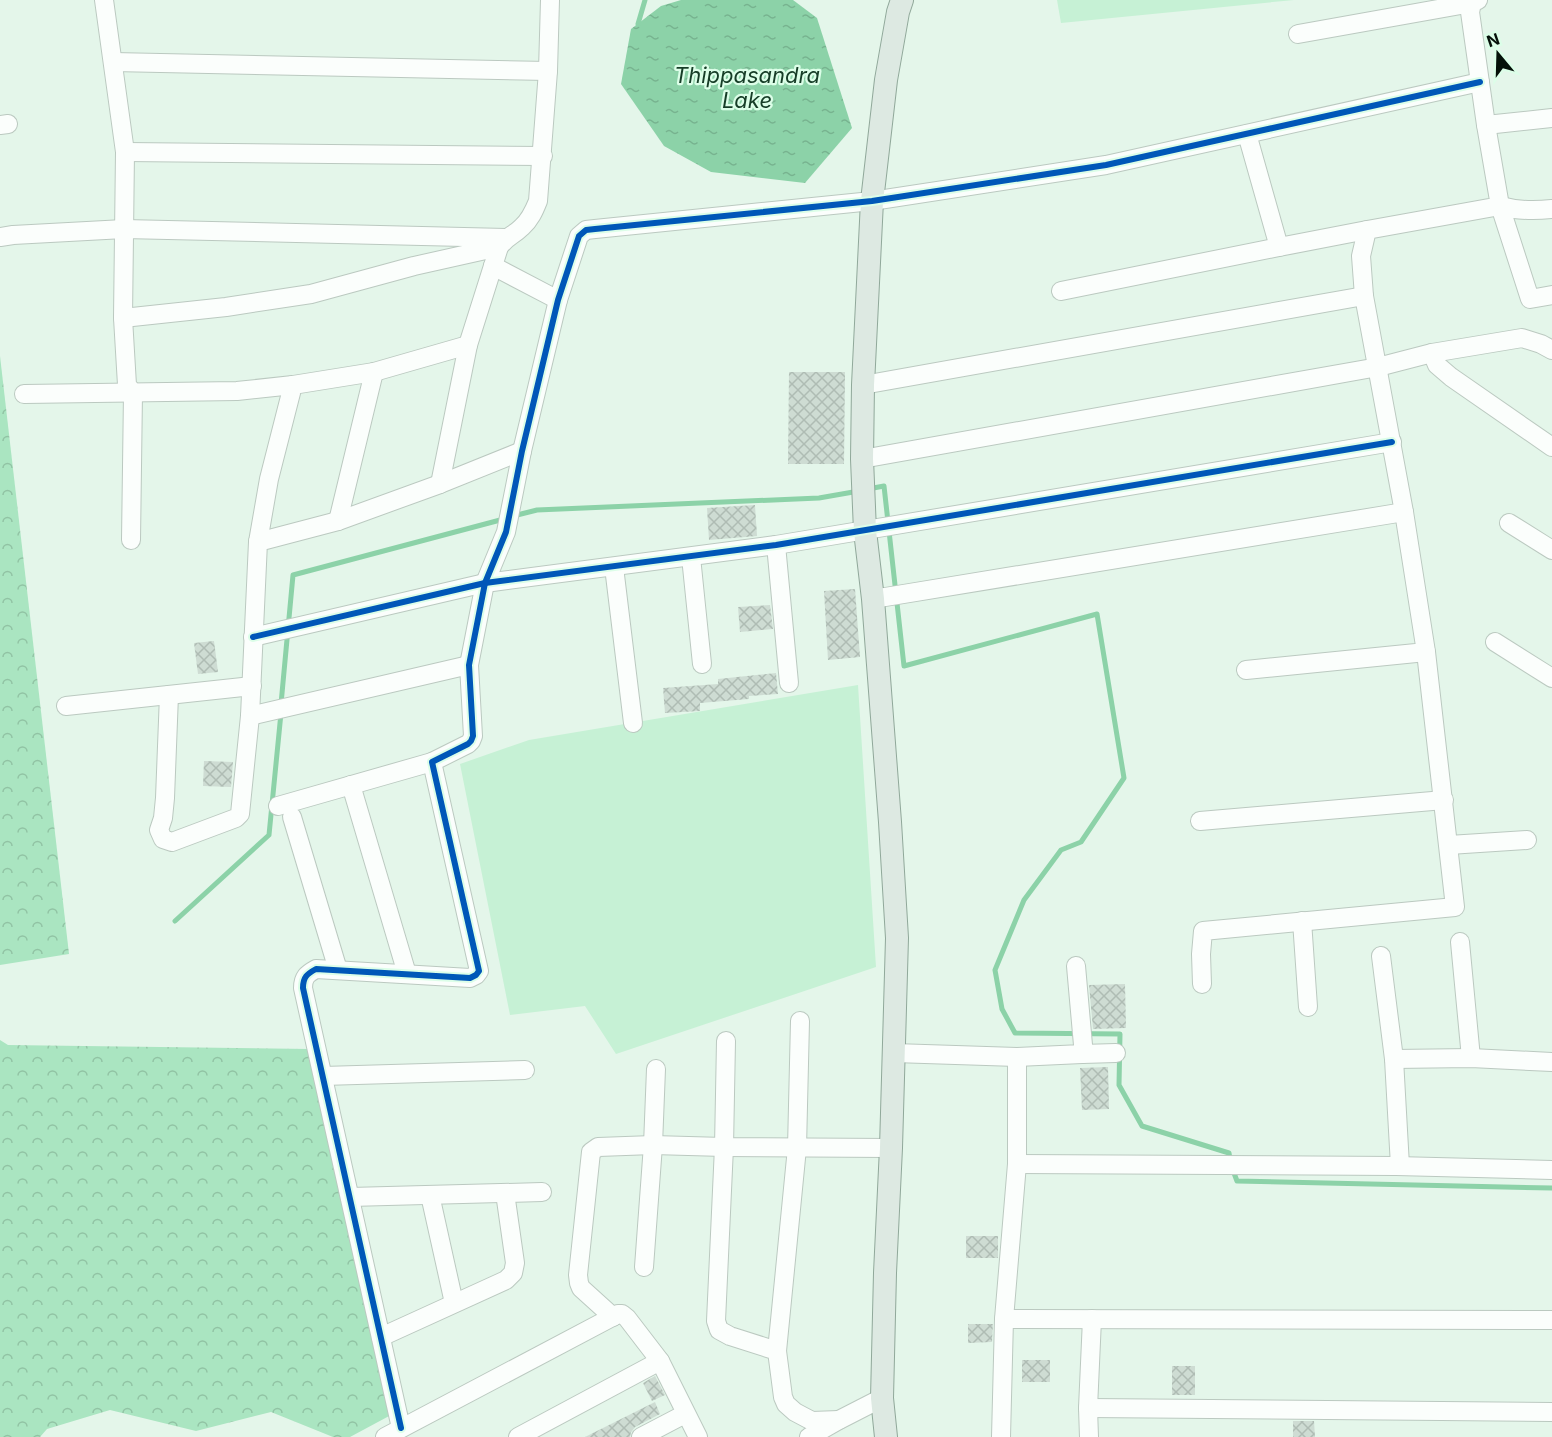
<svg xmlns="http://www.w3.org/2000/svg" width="1552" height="1437" font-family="Inter,sans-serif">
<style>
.green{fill:#c6f1d5}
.forest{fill:url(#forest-crowns)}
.water{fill:url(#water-ripples)}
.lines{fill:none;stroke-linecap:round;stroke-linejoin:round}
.stream{stroke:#8cd2a8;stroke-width:5}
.building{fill:url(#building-cross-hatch)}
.minor-casing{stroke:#bbc9c0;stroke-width:20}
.major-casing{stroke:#90a89a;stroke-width:24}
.minor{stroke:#fbfefc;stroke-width:18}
.major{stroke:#dde9e2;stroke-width:22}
.cycleway-casing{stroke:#dcfee8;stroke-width:10}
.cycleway{stroke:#0057b8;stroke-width:6}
.labels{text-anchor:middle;stroke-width:4.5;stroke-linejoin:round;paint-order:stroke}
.water-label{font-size:22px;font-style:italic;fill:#163d27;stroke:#dcfee8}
</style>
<defs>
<pattern id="forest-crowns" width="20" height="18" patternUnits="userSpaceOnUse" patternTransform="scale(1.5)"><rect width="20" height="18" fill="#aae5c1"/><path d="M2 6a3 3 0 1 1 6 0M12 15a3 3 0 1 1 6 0" fill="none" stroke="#91c3a4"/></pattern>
<pattern id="water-ripples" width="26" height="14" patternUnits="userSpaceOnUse" patternTransform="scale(1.5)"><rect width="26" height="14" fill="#8cd2a8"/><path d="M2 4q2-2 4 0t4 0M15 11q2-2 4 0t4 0" fill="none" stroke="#77b38f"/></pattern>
<pattern id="building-cross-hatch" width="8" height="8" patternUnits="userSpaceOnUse" patternTransform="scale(1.5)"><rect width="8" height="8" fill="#cedcd3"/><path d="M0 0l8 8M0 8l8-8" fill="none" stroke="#afbcb4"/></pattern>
</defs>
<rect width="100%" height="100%" fill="#e4f6ea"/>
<g class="green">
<path d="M1057,0H1294L1061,23Z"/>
<path d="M858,685L876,967L616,1054L585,1006L510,1015L460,764L529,740Z"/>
</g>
<g class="forest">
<path d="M0,356L69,954L0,965Z"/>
<path d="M0,1040L8,1045L309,1049L391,1415L350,1437H333L271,1412L196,1431L110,1410L47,1429L40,1437H0Z"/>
</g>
<path class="water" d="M681,0H793L817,18L852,128L805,183L711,172L664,146L621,84L631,29L661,6Z"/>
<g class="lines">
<g class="stream">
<path d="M638,24L645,0"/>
<path d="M868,489L884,486L904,666L1097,614L1124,778L1081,842L1061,850L1024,900L995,970L1002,1009L1015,1033L1120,1034L1119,1085L1142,1126L1229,1153L1231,1165L1237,1181L1552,1188"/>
<path d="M513,516L537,510L819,498L859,491"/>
<path d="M281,704L293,575L504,519"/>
<path d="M175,921L269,835L281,713"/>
</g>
</g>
<g class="building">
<path d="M789,372H845L844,464H788Z"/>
<path d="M755,505L757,536L709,540L707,508Z"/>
<path d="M855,589L860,657L828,660L824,591Z"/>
<path d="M770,605L773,629L740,632L738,607Z"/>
<path d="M214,641L218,672L198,674L194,643Z"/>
<path d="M776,673L778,694L749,696V699L700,703V711L665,713L663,688L718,684V679Z"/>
<path d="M204,761L233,762L231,787L203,786Z"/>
<path d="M1125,984L1126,1028L1093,1029L1089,985Z"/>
<path d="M1108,1067L1109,1109L1082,1110L1080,1068Z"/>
<rect x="966" y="1236" width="32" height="22"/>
<path d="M968,1324H993L992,1342L968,1343Z"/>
<rect x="1022" y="1360" width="28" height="22"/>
<rect x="1172" y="1366" width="23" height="29"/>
<path d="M655,1376L665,1395L652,1401L643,1383Z"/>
<path d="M655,1402L660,1414L635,1427L631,1432L630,1437H585Z"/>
<path d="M1293,1421H1314L1315,1437H1293Z"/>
</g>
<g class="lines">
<defs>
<g id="minor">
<path d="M104,0L125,152L123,318L127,385L133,393L131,540"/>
<path d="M1298,34L1472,3"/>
<path d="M113,62L548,71"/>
<path d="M0,125L8,124"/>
<path d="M1486,125L1552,118"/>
<path d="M1247,134L1279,247L1367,230"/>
<path d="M125,152L543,156"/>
<path d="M1500,206L1530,299L1552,295"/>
<path d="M1500,206C1518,211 1533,211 1552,209"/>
<path d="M0,237L13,235L124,229L506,238"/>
<path d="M493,266L558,300"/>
<path d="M1061,291L1279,247"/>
<path d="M123,318L226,307L311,294L414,266L499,247"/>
<path d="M1432,353L1437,365L1451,377L1552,447"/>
<path d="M863,385L1364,296"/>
<path d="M24,394L237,391L293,385"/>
<path d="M862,459L1378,367L1432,353L1522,338L1541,344L1552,350"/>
<path d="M440,484L468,345"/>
<path d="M338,521L374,372"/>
<path d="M1509,523L1552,550"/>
<path d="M258,542L269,479L293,385L374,372L468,345L499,247C507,236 513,236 522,227C530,220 534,211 538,201L548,71L550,0"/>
<path d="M776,545L789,683"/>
<path d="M691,557L702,664"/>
<path d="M614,567L633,723"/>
<path d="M873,599L1404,512"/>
<path d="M253,637L485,583L776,545L1392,442"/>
<path d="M1495,642L1552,678"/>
<path d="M1246,670L1426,652L1404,512L1364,296L1361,256L1367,230L1500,206L1486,125L1470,12L1472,3L1478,0"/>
<path d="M169,695L165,798L163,818L159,830L163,839L172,842L236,818L240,814L250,716L258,542L338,521L440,484L522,451"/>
<path d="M66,706L252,686"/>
<path d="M250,716L469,665"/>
<path d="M351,785L407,974"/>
<path d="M278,806L432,762"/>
<path d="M292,817L338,970"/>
<path d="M1200,821L1444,800"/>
<path d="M1449,845L1527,840"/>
<path d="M1302,921L1308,1007"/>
<path d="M1460,942L1471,1058"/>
<path d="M1381,956L1394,1059L1400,1166"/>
<path d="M1202,984L1201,954L1203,931L1455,907L1426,652"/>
<path d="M726,1041L724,1147L716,1321L719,1330L730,1336L777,1351L783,1397L786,1404L795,1412L812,1421L839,1420"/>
<path d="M894,1053L1017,1057V1164L1004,1319L1001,1437"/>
<path d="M1082,1054L1116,1053"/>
<path d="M1017,1057L1082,1054L1083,1045L1076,966"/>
<path d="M1394,1059L1471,1058L1552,1062"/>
<path d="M323,1076L525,1070"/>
<path d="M1017,1164L1396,1166L1552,1170"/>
<path d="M430,1195L454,1303"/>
<path d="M350,1197L542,1192"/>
<path d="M644,1267L653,1145L656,1069"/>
<path d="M613,1317L581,1288L579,1283L578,1275L591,1152L598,1147L653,1145L724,1147L891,1148"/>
<path d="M1004,1319L1552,1320"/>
<path d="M381,1337L506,1280L513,1273L515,1263L505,1193"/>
<path d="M777,1351L797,1148L800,1021"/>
<path d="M1088,1408L1552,1412"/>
<path d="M401,1428L303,988C303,977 307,974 316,969L470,978L476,975L479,971L432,762L468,744L471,741L473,736L469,665L485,583L506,532L522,451L558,300L579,236L586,230L595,229L872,201L1106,165L1480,82"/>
<path d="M385,1437L618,1314H622L627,1318L660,1361L698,1437"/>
<path d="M518,1437L660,1361"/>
<path d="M641,1437L685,1414"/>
<path d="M809,1437L839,1420L882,1398"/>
<path d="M1089,1437L1088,1408L1092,1319"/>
</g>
<path id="major" d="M886,1437L882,1398L885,1273L891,1148L897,938L890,822L873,599L865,531L862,459L863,385L872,201L886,80L898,12L902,0"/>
</defs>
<use href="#minor" class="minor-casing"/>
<use href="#major" class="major-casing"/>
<use href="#minor" class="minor"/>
<use href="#major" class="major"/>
<defs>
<g id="cycleway">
<path d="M253,637L485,583L776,545L1392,442"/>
<path d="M401,1428L303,988C303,977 307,974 316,969L470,978L476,975L479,971L432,762L468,744L471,741L473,736L469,665L485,583L506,532L522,451L558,300L579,236L586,230L595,229L872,201L1106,165L1480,82"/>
</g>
</defs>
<use href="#cycleway" class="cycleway-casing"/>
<use href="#cycleway" class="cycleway"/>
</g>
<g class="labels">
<g class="water-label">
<text x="747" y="83">Thippasandra<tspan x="747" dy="25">Lake</tspan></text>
</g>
</g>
<g transform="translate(1498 54) rotate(341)" stroke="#dcfee8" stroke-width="4.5" paint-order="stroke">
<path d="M0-4.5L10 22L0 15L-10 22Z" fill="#051009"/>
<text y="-9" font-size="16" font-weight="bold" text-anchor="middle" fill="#051009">N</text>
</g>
</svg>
